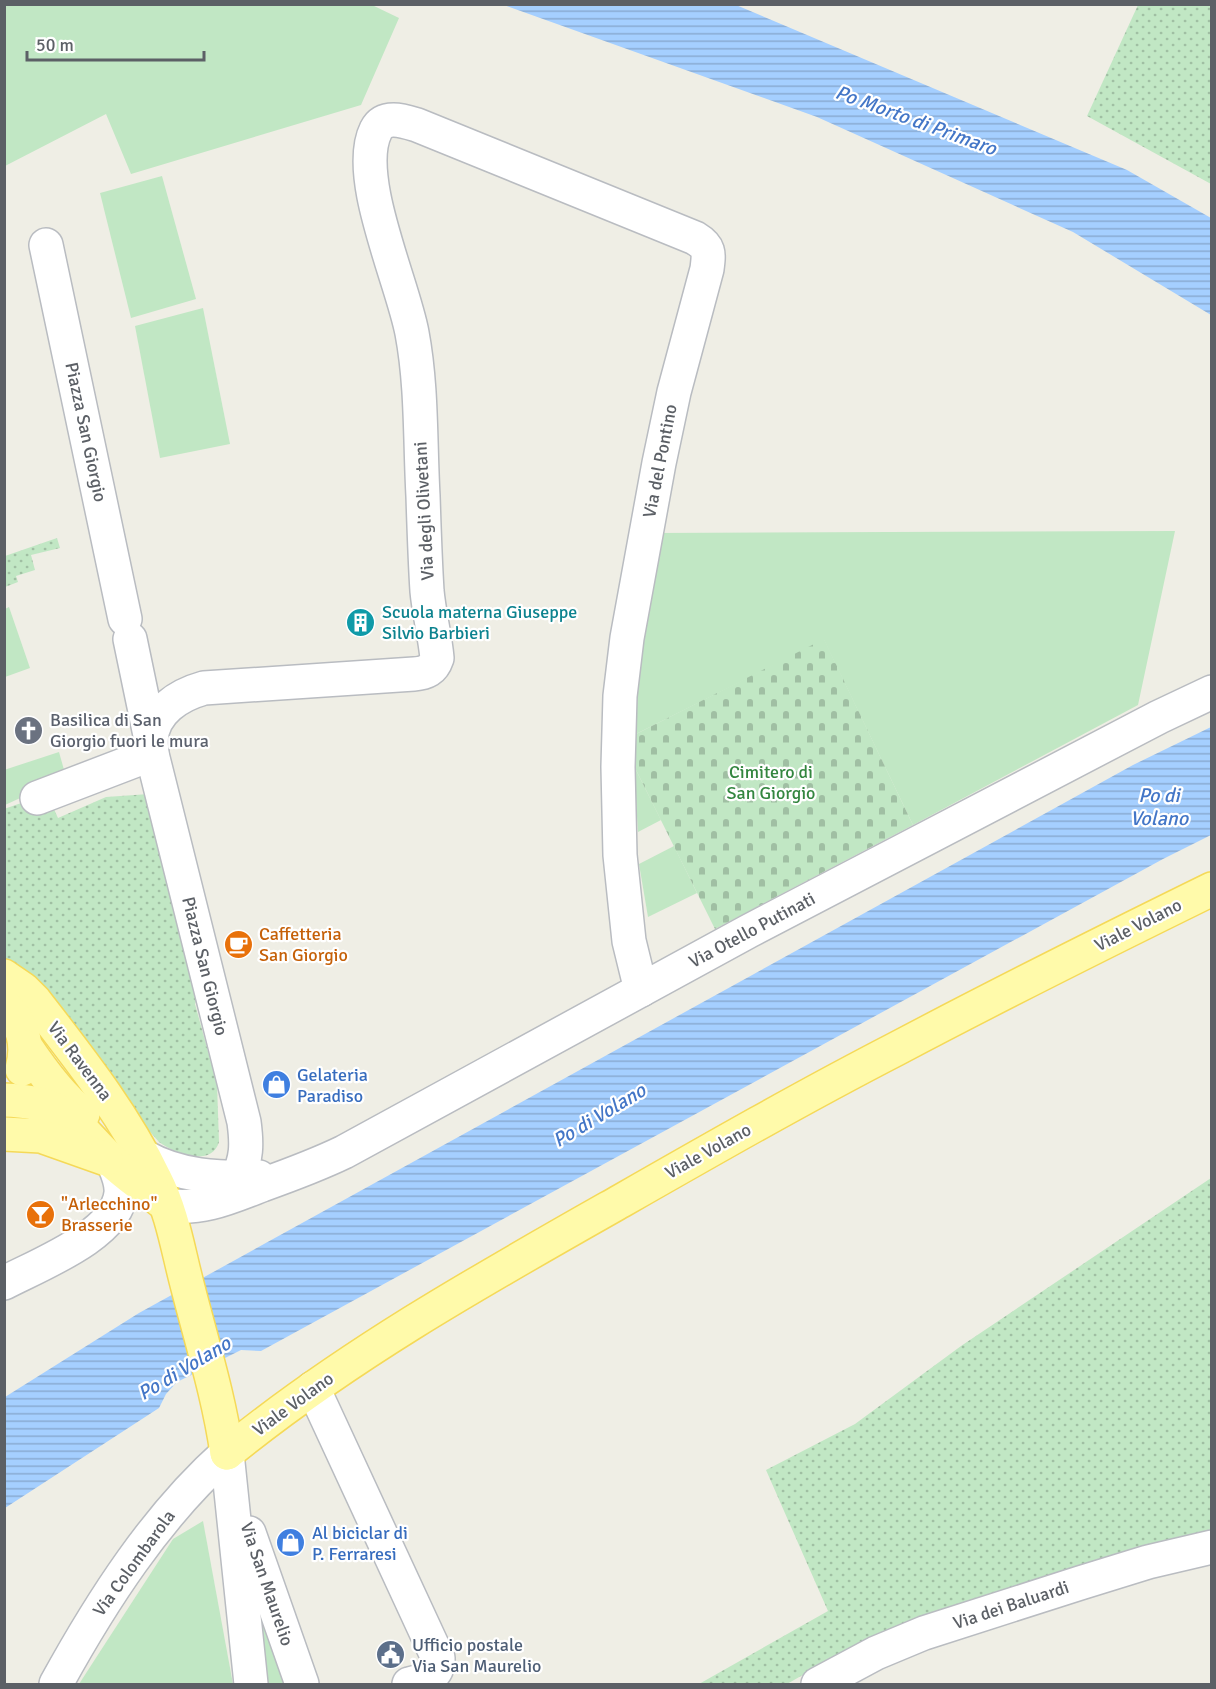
<svg xmlns="http://www.w3.org/2000/svg" width="1216" height="1689" font-family="Signika,sans-serif">
<style>
.green{fill:#c1e7c4}
.cemetery{fill:url(#cemetery-stones)}
.park{fill:url(#park-dots)}
.water{fill:url(#water-rules)}
.lines{fill:none;stroke-linecap:round;stroke-linejoin:round}
.minor-casing{stroke:#b9bcc1;stroke-width:36}
.major-casing{stroke:#f5d958;stroke-width:36}
.minor{stroke:#fff;stroke-width:33}
.major{stroke:#fffaaa;stroke-width:33}
.labels{text-anchor:middle;stroke-width:4.5;stroke-linejoin:round;paint-order:stroke}
.street-label{font-size:18px;fill:#5c6066;stroke:#fff}
.culture-label{font-size:18px;fill:#0d838f;stroke:#fff;text-anchor:start}
.worship-label{font-size:18px;fill:#5b616d;stroke:#fff;text-anchor:start}
.park-label{font-size:18px;fill:#33863f;stroke:#fff}
.food-label{font-size:18px;fill:#c56008;stroke:#fff;text-anchor:start}
.shop-label{font-size:18px;fill:#366cbe;stroke:#fff;text-anchor:start}
.service-label{font-size:18px;fill:#4e5e75;stroke:#fff;text-anchor:start}
.water-label{font-size:20px;font-style:italic;fill:#4376c7;stroke:#fff}
</style>
<defs>
<pattern id="cemetery-stones" width="16" height="16" patternUnits="userSpaceOnUse" patternTransform="scale(1.5)"><rect width="16" height="16" fill="#c1e7c4"/><path d="M2 7V4a2 2 0 0 1 4 0v3zM10 15v-3a2 2 0 0 1 4 0v3z" fill="#a0bfa3"/></pattern>
<pattern id="park-dots" width="8" height="8" patternUnits="userSpaceOnUse" patternTransform="scale(1.5)"><rect width="8" height="8" fill="#c1e7c4"/><path d="M2 2h.1M6 6h.1" fill="none" stroke="#a0bfa3" stroke-width="1.8" stroke-linecap="round"/></pattern>
<pattern id="water-rules" width="6" height="5" patternUnits="userSpaceOnUse" patternTransform="scale(1.5)"><rect width="6" height="5" fill="#a5cfff"/><path d="M0 2.5h6" fill="none" stroke="#8aabd2"/></pattern>
</defs>
<rect width="100%" height="100%" fill="#efeee5"/>
<g class="green">
<path d="M372,5L399,18L361,105L131,174L106,114L5,166V5Z"/>
<path d="M162,176L196,299L131,318L100,193Z"/>
<path d="M203,308L230,444L160,458L135,326Z"/>
<path d="M1175,531L1138,705L913,825L824,640L634,735L637,631L654,533Z"/>
<path d="M9,607L30,668L5,677V609Z"/>
<path d="M59,752L66,777L5,805L4,770Z"/>
<path d="M634,766L661,820L638,832Z"/>
<path d="M674,846L697,893L648,917L639,864Z"/>
<path d="M203,1521L233,1684H79L173,1539Z"/>
<path d="M242,1528L286,1684H267Z"/>
</g>
<path class="cemetery" d="M824,639L913,825L715,929L634,766V735Z"/>
<g class="park">
<path d="M1138,5H1211V184L1087,116Z"/>
<path d="M57,538L60,548L31,555L35,570L16,576L18,582L5,587V556Z"/>
<path d="M47,794L58,818L106,797L149,794L201,988L195,1004L217,1084L219,1142C211,1168 174,1153 159,1142L5,969L4,809Z"/>
<path d="M1211,1178V1532L829,1660L787,1684H699L828,1611L766,1470L855,1424L961,1346Z"/>
</g>
<g class="water">
<path d="M504,5H736L1127,170L1211,218V315L1073,232L817,117Z"/>
<path d="M1211,727V835L1163,859L261,1351L241,1350L177,1382L166,1394L159,1408L5,1508V1397L139,1313L1133,765Z"/>
</g>
<g class="lines">
<defs>
<g id="minor">
<path d="M46,245L125,619"/>
<path d="M130,639L151,740L152,754L244,1122C247,1144 247,1159 237,1178"/>
<path d="M151,740C153,711 179,695 204,688L414,674C426,673 433,670 437,658C435,636 429,613 427,591C425,559 424,527 423,496C420,442 422,386 412,333C403,283 353,176 376,130C384,114 404,121 417,125L695,238C710,247 709,253 707,269L674,392L659,463L627,638L620,696L618,767L620,855L629,941L641,990"/>
<path d="M37,798L152,754"/>
<path d="M143,1156C180,1177 218,1178 259,1177"/>
<path d="M166,1205C200,1211 231,1197 262,1185C290,1175 317,1165 344,1152L749,931L1159,717L1212,692"/>
<path d="M4,1283C38,1265 117,1235 121,1193C122,1182 117,1172 113,1162"/>
<path d="M313,1388L438,1658C439,1677 425,1680 409,1684"/>
<path d="M227,1453L251,1684"/>
<path d="M249,1533L302,1684"/>
<path d="M56,1684C101,1602 156,1516 227,1453"/>
<path d="M818,1684L876,1653L924,1633L1080,1583L1148,1562L1212,1547"/>
</g>
<g id="major">
<path d="M4,976L23,989L35,1001C79,1058 124,1114 155,1179C173,1214 178,1251 188,1288C202,1343 219,1397 227,1453"/>
<path d="M4,1005C23,1023 29,1044 22,1069"/>
<path d="M26,1047C42,1071 60,1096 83,1114"/>
<path d="M4,1100C70,1102 72,1123 114,1163C128,1176 146,1188 161,1201"/>
<path d="M4,1134L41,1136L106,1159"/>
<path d="M227,1453C349,1354 485,1278 621,1201C712,1149 803,1097 896,1049C1000,994 1106,941 1212,889"/>
</g>
</defs>
<use href="#minor" class="minor-casing"/>
<use href="#major" class="major-casing"/>
<use href="#minor" class="minor"/>
<use href="#major" class="major"/>
</g>
<defs>
<symbol id="building-disc" viewBox="-11 -11 22 22"><circle r="9.5" fill="#0f9aa8" stroke="#fff"/><path d="M-4-6H4V6H1V3H-1V6H-4ZM-2.5-4.3h1.7v1.8h-1.7ZM.8-4.3h1.7v1.8H.8ZM-2.5-1h1.7V.8h-1.7ZM.8-1h1.7V.8H.8Z" fill="#fff"/></symbol>
<symbol id="church-disc" viewBox="-11 -11 22 22"><circle r="9.5" fill="#6b7280" stroke="#fff"/><path d="M-1.2-6h2.4v3.5h3.3v2.4h-3.3V6h-2.4V-.1h-3.3v-2.4h3.3Z" fill="#fff"/></symbol>
<symbol id="cafe-disc" viewBox="-11 -11 22 22"><circle r="9.5" fill="#e8710a" stroke="#fff"/><path d="M-5.5-4.5H6V0H3Q3 3.5 0 3.5H-2.5Q-5.5 3.5-5.5 0ZM3-3.2v2h1.7v-2ZM-6 4.5H4V6H-6Z" fill="#fff"/></symbol>
<symbol id="shop-disc" viewBox="-11 -11 22 22"><circle r="9.5" fill="#3f7fe0" stroke="#fff"/><path d="M-5-2.5h2.3a2.7 3.5 0 0 1 5.4 0H5L5.5 6h-11ZM-1.5-2.5h3a1.5 2.3 0 0 0-3 0Z" fill="#fff"/></symbol>
<symbol id="bar-disc" viewBox="-11 -11 22 22"><circle r="9.5" fill="#e8710a" stroke="#fff"/><path d="M-6-5H6L.8 .8V4.5H3.5V6h-7V4.5H-.8V.8Z" fill="#fff"/></symbol>
<symbol id="civic-disc" viewBox="-11 -11 22 22"><circle r="9.5" fill="#5c6f8a" stroke="#fff"/><path d="M-.6-6.5H3V-4.5H.6V-3L4-1V1h2V6H-6V1h2V-1L-.6-3ZM-1.2 2.5V6h2.4V2.5Z" fill="#fff"/></symbol>
</defs>
<g fill-rule="evenodd">
<use href="#building-disc" x="344" y="606" width="33" height="33"/>
<use href="#church-disc" x="12" y="714" width="33" height="33"/>
<use href="#cafe-disc" x="222" y="928" width="33" height="33"/>
<use href="#shop-disc" x="260" y="1068" width="33" height="33"/>
<use href="#bar-disc" x="24" y="1198" width="33" height="33"/>
<use href="#shop-disc" x="274" y="1526" width="33" height="33"/>
<use href="#civic-disc" x="374" y="1638" width="33" height="33"/>
</g>
<g class="labels">
<g class="street-label">
<text transform="translate(86 432) rotate(78)" y="6">Piazza San Giorgio</text>
<text transform="translate(660 461) rotate(-79)" y="6">Via del Pontino</text>
<text transform="translate(424 511) rotate(-93)" y="6">Via degli Olivetani</text>
<text transform="translate(1138 925) rotate(-27)" y="6">Viale Volano</text>
<text transform="translate(752 930) rotate(-28)" y="6">Via Otello Putinati</text>
<text transform="translate(205 966) rotate(76)" y="6">Piazza San Giorgio</text>
<text transform="translate(80 1061) rotate(53)" y="6">Via Ravenna</text>
<text transform="translate(708 1151) rotate(-29)" y="6">Viale Volano</text>
<text transform="translate(293 1404) rotate(-36)" y="6">Viale Volano</text>
<text transform="translate(134 1563) rotate(-54)" y="6">Via Colombarola</text>
<text transform="translate(267 1584) rotate(71)" y="6">Via San Maurelio</text>
<text transform="translate(1011 1605) rotate(-18)" y="6">Via dei Baluardi</text>
</g>
<g class="culture-label">
<text x="382" y="618">Scuola materna Giuseppe<tspan x="382" dy="21">Silvio Barbieri</tspan></text>
</g>
<g class="worship-label">
<text x="50" y="726">Basilica di San<tspan x="50" dy="21">Giorgio fuori le mura</tspan></text>
</g>
<g class="park-label">
<text x="771" y="778">Cimitero di<tspan x="771" dy="21">San Giorgio</tspan></text>
</g>
<g class="food-label">
<text x="259" y="940">Caffetteria<tspan x="259" dy="21">San Giorgio</tspan></text>
<text x="61" y="1210">"Arlecchino"<tspan x="61" dy="21">Brasserie</tspan></text>
</g>
<g class="shop-label">
<text x="297" y="1081">Gelateria<tspan x="297" dy="21">Paradiso</tspan></text>
<text x="312" y="1539">Al biciclar di<tspan x="312" dy="21">P. Ferraresi</tspan></text>
</g>
<g class="service-label">
<text x="412" y="1651">Ufficio postale<tspan x="412" dy="21">Via San Maurelio</tspan></text>
</g>
<g class="water-label">
<text transform="translate(916 120) rotate(20)" y="7">Po Morto di Primaro</text>
<text x="1159" y="802">Po di<tspan x="1159" dy="23">Volano</tspan></text>
<text transform="translate(599 1115) rotate(-31)" y="7">Po di Volano</text>
<text transform="translate(184 1368) rotate(-31)" y="7">Po di Volano</text>
</g>
</g>
<rect width="1216" height="1689" fill="none" stroke="#5c6066" stroke-width="12"/>
<path d="M27 51v9h177v-9" fill="none" stroke="#5c6066" stroke-width="3"/>
<text x="36" y="51" font-size="18" fill="#5c6066" stroke="#ffffff" stroke-width="4.5" paint-order="stroke">50 m</text>
</svg>
